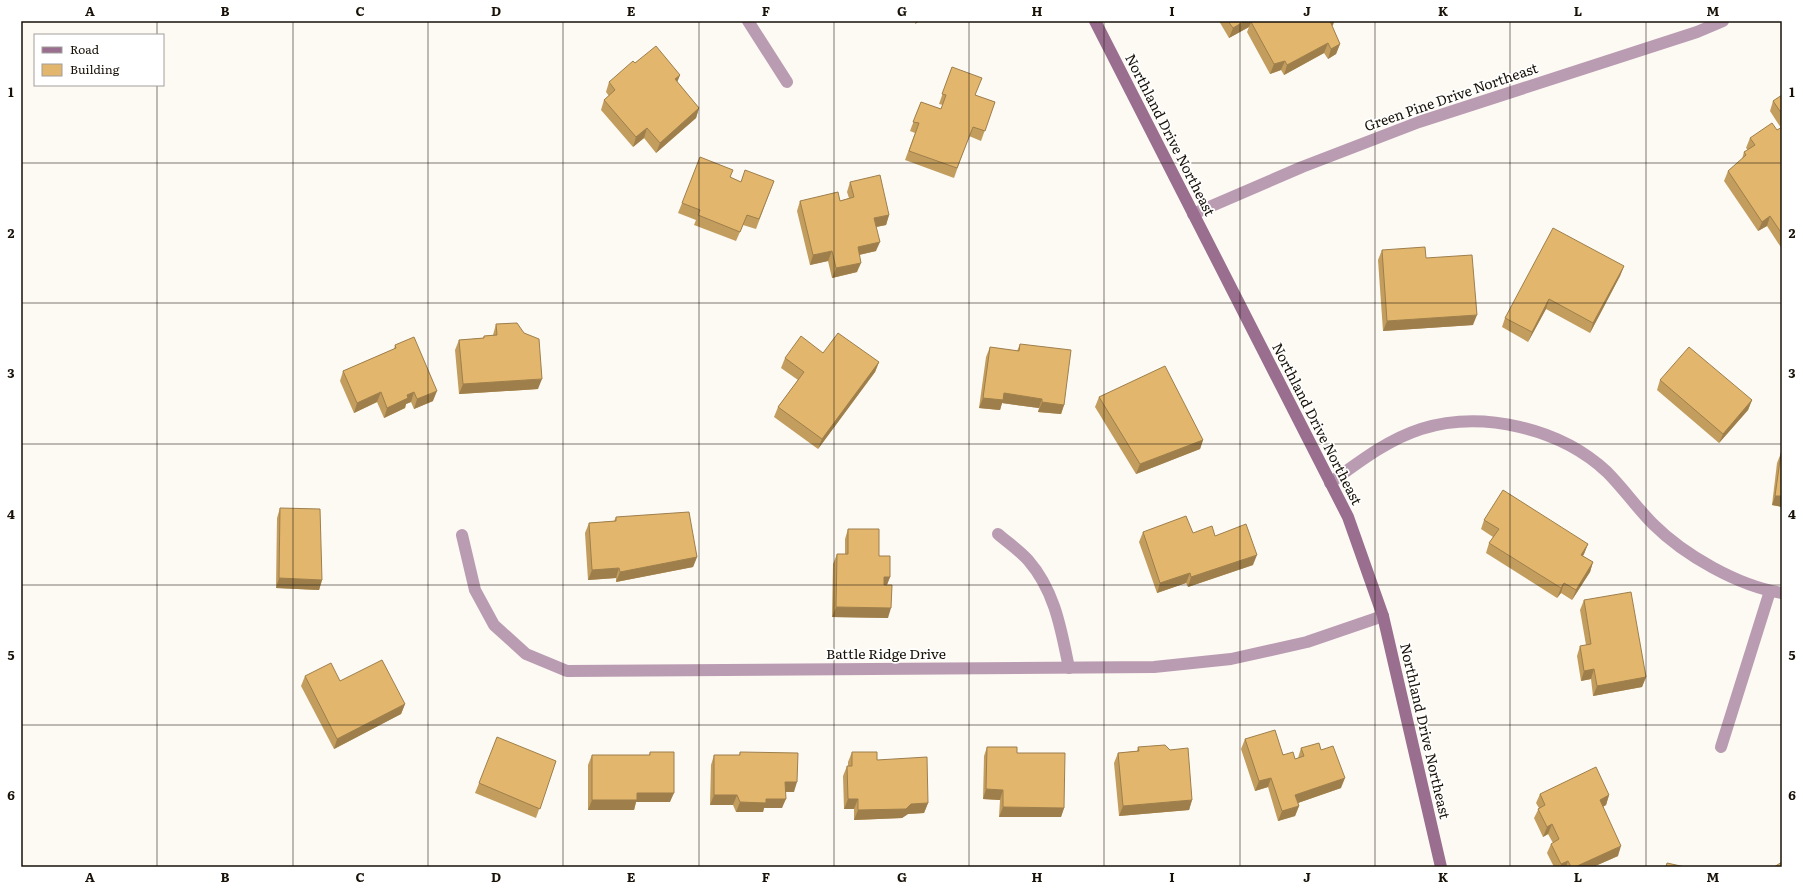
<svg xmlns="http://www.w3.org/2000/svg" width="1803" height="888" font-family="Literata,serif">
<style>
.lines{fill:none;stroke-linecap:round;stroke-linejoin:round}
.street{stroke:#ba9cb2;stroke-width:12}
.secondary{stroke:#9a6e8f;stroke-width:12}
.wall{fill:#c29d5d}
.shaded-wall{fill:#9e7f4c}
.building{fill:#e2b66c;stroke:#9e7f4c}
.grid{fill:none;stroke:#171107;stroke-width:1;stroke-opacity:0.55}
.labels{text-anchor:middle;stroke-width:3.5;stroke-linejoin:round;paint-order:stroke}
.street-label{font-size:14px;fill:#171107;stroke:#fff}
.neatline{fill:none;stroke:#171107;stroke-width:1.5}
.grid-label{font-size:13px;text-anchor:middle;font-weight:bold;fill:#171107}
</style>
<rect width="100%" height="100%" fill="#fdf9f3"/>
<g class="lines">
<g class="street">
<path d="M748,21L787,82"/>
<path d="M1193,214L1302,167L1419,122L1697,32L1723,21"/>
<path d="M1330,483C1359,462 1387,440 1421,429C1482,410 1560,428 1607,472C1623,488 1637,508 1653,524C1684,555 1738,586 1782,593"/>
<path d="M998,534C1007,542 1019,550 1028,560C1055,591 1061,629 1069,668"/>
<path d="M462,535L475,590L494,625L526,654L567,671L1154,667L1231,659L1307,642L1383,616"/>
<path d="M1721,747L1770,591"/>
</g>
<path class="secondary" d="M1095,21L1348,517L1383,616L1441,867"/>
</g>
<g class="wall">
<path d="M1219,21H1334L1333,25L1332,26L1340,44L1336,54L1328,59L1324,53L1284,75L1281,70L1270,74L1247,32L1249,27L1229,38Z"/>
<path d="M635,63L680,75L677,82L699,108L696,118L656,153L644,138L633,147L601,110L604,100L609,96L606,92L609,82Z"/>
<path d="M952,67L975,95L995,102L981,141L969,136L954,178L905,160L915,133L910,131L921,102L941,109L943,105L939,104Z"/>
<path d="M1782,95V249L1767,226L1758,231L1724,181L1728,171L1742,159L1744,152L1748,150L1746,148L1750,138L1777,130L1781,128L1770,111L1773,101Z"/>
<path d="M733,170L730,177L741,182L774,181L756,229L743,225L736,241L694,225L696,220L678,213L682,203Z"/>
<path d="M850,182L889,215L886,225L876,227V251L859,255L857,272L832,278L828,261L810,265L797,211L800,201H840L849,198L847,192Z"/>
<path d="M1382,250L1426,258L1473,325L1383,331L1378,260Z"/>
<path d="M1624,266L1620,276L1590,333L1546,309L1528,342L1502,327L1505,318Z"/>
<path d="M496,324L538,389L459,394L455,350L459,340L483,338L484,336L493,335Z"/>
<path d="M1020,344L1064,405L1061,414L1038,412L1039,408L1002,403L1000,410L979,408L986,357L990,347L1017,351Z"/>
<path d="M395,345L433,401L414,409L411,402L406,404L405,408L384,418L377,402L354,413L340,381L343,371L394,349Z"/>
<path d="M823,353L879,362L875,372L818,449L774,417L778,407L798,380L781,368L785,358Z"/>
<path d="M1660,380L1752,400L1748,410L1719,443L1657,390Z"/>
<path d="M1099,397L1203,440L1200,449L1136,474L1095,407Z"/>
<path d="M1781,453H1782V507L1772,505L1777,463Z"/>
<path d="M280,508L322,580L319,590L276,588L277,518Z"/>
<path d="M616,517L697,557L693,567L616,582V578L588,580L585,533L589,523L614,521Z"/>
<path d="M1484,520L1588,544L1583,556L1593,562L1590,572L1572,600L1561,593L1557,598L1486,553L1489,543L1493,537L1481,529Z"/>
<path d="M848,529L879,556L890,577L887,585L888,618L832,617L833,564L837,554H845V539Z"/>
<path d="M1143,532L1193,533L1215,536L1253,565L1188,587L1186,583L1157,593L1139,542Z"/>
<path d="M1584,600L1646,677L1642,687L1593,696L1591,679L1581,681L1577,656L1580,646L1586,645L1580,610Z"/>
<path d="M305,676L340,681L405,704L401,714L334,749L301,686Z"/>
<path d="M1245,739L1295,759L1298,758L1301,748L1321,750L1341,788L1298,803L1299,806L1295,816L1278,821L1268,787L1255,791L1241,749Z"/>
<path d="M987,747L1017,753L1064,808L1061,817H999L1000,800L983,799L984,756Z"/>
<path d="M1138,747L1192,800L1189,810L1119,816L1114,763L1118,753L1137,751Z"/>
<path d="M650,752L670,802H636L634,810H588V765L592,755H649Z"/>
<path d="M740,752L794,792H785L782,808H764L763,812H736L733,805H710L711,765L714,755H739Z"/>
<path d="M852,752L877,760L928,803L924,813L908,814L902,818L854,820V809H844L843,776L847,766H848V762Z"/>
<path d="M556,761L536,818L475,793L479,783Z"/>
<path d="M1540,794L1609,795L1606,805L1603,807L1618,856L1593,867H1554L1547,853L1551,844L1553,843L1548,834L1543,837L1534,818L1539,808L1536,803Z"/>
</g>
<g class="shaded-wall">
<path d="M916,21H920L915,24Z"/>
<path d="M1245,21H1255L1251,22L1249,27L1229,38L1233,28Z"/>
<path d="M1328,21H1334L1333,25L1325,29Z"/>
<path d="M1328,43L1324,53L1284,75L1287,65Z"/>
<path d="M1340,44L1336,54L1328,59L1331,49Z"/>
<path d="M1285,61L1281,70L1270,74L1274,64Z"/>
<path d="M680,75L676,85L675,79Z"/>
<path d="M699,108L696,118L656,153L660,143Z"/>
<path d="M647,128L644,138L633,147L636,137Z"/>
<path d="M889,215L886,225L871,228L874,218Z"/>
<path d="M1770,216L1767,226L1758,231L1762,222Z"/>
<path d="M880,242L876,251L854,256L858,247Z"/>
<path d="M832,251L828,261L810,265L813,255Z"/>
<path d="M861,263L857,272L832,278L836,268Z"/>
<path d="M1624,266L1620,276L1590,333L1593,323Z"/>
<path d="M1549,299L1546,309L1528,342L1532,332Z"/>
<path d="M1477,315L1473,325L1383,331L1387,321Z"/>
<path d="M879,362L875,372L818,449L822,439Z"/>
<path d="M542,379L538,389L459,394L463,384Z"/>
<path d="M437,391L433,401L414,409L417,399Z"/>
<path d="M381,392L377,402L354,413L357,403Z"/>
<path d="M414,392L411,402L406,404L405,408L384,418L387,408L407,395Z"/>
<path d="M1004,393L1042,399L1039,408L1002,403L1000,410L979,408L983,398Z"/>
<path d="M1752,400L1748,410L1719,443L1723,434Z"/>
<path d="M1042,402L1064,405L1061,414L1038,412Z"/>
<path d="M1203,440L1200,449L1136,474L1140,464Z"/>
<path d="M1775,496H1782V507L1772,505Z"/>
<path d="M1588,544L1584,554L1578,564L1581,555Z"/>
<path d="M1257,555L1253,565L1188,587L1191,577Z"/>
<path d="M697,557L693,567L616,582L620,572Z"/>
<path d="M1593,562L1590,572L1572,600L1576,590Z"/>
<path d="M619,568L616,578L588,580L592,570Z"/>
<path d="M1190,573L1186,583L1157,593L1160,583Z"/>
<path d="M884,577H890L886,587H880Z"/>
<path d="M279,578L322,580L319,590L276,588Z"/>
<path d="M1564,583L1561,593L1557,598L1561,588Z"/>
<path d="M836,607L891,608L888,618L832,617Z"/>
<path d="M1594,669L1591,679L1581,681L1584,671Z"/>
<path d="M1646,677L1642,687L1593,696L1597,686Z"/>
<path d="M405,704L401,714L334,749L337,739Z"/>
<path d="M1271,778L1268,787L1255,791L1259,781Z"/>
<path d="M1345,778L1341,788L1292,805L1295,795Z"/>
<path d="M785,782H797L794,792H782Z"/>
<path d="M986,789L1003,790L1000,800L983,799Z"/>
<path d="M637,793H674L670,802H636L634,810H588L592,800Z"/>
<path d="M714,795H737L733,805H710Z"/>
<path d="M1609,795L1606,805L1596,810L1600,800Z"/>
<path d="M766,799H786L782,808H764L763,812H736L740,802Z"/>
<path d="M848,799H858L854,809H844Z"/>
<path d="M1192,800L1189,810L1119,816L1123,806Z"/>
<path d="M928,803L924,813L908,814L902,818L854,820L858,810L911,804Z"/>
<path d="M1299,806L1295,816L1278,821L1282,811Z"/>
<path d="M1003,807L1064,808L1061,817H999Z"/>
<path d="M1552,824L1548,834L1543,837L1547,827Z"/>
<path d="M1621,846L1618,856L1593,867H1575Z"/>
<path d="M1568,861L1566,867H1560L1561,864Z"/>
</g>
<g class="building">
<path d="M1228,21H1245L1233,28Z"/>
<path d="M1253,21H1330L1340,44L1331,49L1328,43L1287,65L1285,61L1274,64L1251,22Z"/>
<path d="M656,46L680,75L675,79L699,108L660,143L647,128L636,137L604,100L615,90L609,82L633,61L635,63Z"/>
<path d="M952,67L982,78L975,95L995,102L985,131L973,127L957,168L909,151L919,123L913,122L921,102L941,109L946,95L942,94Z"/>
<path d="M1782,95V114L1773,101Z"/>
<path d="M1772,123L1777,130L1782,127V234L1770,216L1762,222L1728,171L1746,155L1744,152L1755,145L1750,138Z"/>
<path d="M700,157L733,170L730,177L741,182L745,170L774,181L759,219L747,215L740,232L698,215L700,210L682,203Z"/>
<path d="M880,175L889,215L874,218L880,242L858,247L861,263L836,268L832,251L813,255L800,201L838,192L840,201L854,197L850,182Z"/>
<path d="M1553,228L1624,266L1593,323L1549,299L1532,332L1505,318Z"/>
<path d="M1425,247L1426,258L1472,255L1477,315L1387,321L1382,250Z"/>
<path d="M517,323L524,333L539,339L542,379L463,384L459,340L484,338V336L497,335L496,324Z"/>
<path d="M838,333L879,362L822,439L778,407L804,372L785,358L801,336L823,353Z"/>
<path d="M414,337L437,391L417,399L414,392L407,395L408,398L387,408L381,392L357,403L343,371L396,348L395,345Z"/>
<path d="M1020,344L1071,350L1064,405L1042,402V399L1004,393L1003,400L983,398L990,347L1019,351Z"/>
<path d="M1689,347L1752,400L1723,434L1660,380Z"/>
<path d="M1165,366L1203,440L1140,464L1099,397Z"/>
<path d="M1781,453H1782V496H1775Z"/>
<path d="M1503,490L1588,544L1581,555L1593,562L1576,590L1564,583L1561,588L1489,543L1499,529L1484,520Z"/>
<path d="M280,508L320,509L322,580L279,578Z"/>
<path d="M689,512L697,557L620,572L619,568L592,570L589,523L616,521V517Z"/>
<path d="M1186,516L1193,533L1212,526L1215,536L1246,524L1257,555L1191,577L1190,573L1160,583L1143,532Z"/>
<path d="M848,529H879V556H890V577H884V585H892L891,608L836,607L837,554H848Z"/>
<path d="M1631,592L1646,677L1597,686L1594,669L1584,671L1580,646L1591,644L1584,600Z"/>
<path d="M382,660L405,704L337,739L305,676L331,663L340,681Z"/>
<path d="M1275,730L1283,755L1293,752L1295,759L1304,756L1301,748L1319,743L1321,750L1333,746L1345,778L1295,795L1299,806L1282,811L1271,778L1259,781L1245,739Z"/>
<path d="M497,737L556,761L540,809L479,783Z"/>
<path d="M1165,745L1170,750L1188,748L1192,800L1123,806L1118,753L1139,751L1138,747Z"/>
<path d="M987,747H1017V753H1065L1064,808L1003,807V790L986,789Z"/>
<path d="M650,752H674V793H637V800H592V755H650Z"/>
<path d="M740,752L798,753L797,782H785L786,799H766V803L740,802L737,795H714V755H740Z"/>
<path d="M852,752H877V760L927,757L928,803L911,804L906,809L858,810V799H848L847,766H852Z"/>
<path d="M1596,767L1609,795L1600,800L1621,846L1575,867H1571L1568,861L1561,864L1551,844L1559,839L1552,824L1547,827L1538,809L1545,805L1540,794Z"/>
<path d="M1782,862V867H1774Z"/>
<path d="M1667,863L1685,867H1666Z"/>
</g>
<path class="grid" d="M157,21V35M293,21V867M428,21V867M563,21V867M699,21V867M834,21V867M969,21V867M1104,21V867M1240,21V867M1375,21V867M1510,21V867M1646,21V867M157,85V867M21,163H1782M21,303H1782M21,444H1782M21,585H1782M21,725H1782"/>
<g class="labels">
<g class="street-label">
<text transform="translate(1451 97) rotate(-19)" y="5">Green Pine Drive Northeast</text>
<text transform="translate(1170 135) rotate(63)" y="5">Northland Drive Northeast</text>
<text transform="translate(1317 424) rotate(63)" y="5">Northland Drive Northeast</text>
<text x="886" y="659">Battle Ridge Drive</text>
<text transform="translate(1425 731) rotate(77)" y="5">Northland Drive Northeast</text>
</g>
</g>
<rect width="1803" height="888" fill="none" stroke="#ffffff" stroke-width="44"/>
<rect x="34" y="34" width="130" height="52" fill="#ffffff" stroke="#a2a09c"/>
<rect x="42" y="47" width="20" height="6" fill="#9a6e8f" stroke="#a2a09c"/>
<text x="70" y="54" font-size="12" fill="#171107">Road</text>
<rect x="42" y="64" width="20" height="12" fill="#e2b66c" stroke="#a2a09c"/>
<text x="70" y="74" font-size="12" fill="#171107">Building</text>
<rect x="22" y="22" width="1759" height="844" class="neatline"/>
<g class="grid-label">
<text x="90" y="16">A</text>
<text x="225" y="16">B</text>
<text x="360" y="16">C</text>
<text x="496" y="16">D</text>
<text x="631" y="16">E</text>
<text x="766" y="16">F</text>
<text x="902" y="16">G</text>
<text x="1037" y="16">H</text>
<text x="1172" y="16">I</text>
<text x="1307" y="16">J</text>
<text x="1443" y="16">K</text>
<text x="1578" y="16">L</text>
<text x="1713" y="16">M</text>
<text x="11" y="97">1</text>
<text x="1792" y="97">1</text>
<text x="11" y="238">2</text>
<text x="1792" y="238">2</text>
<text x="11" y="378">3</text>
<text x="1792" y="378">3</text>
<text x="11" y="519">4</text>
<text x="1792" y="519">4</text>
<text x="11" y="660">5</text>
<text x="1792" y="660">5</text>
<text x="11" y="800">6</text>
<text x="1792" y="800">6</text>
<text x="90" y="882">A</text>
<text x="225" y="882">B</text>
<text x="360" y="882">C</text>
<text x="496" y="882">D</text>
<text x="631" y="882">E</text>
<text x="766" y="882">F</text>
<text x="902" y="882">G</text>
<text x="1037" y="882">H</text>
<text x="1172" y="882">I</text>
<text x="1307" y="882">J</text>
<text x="1443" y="882">K</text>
<text x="1578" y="882">L</text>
<text x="1713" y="882">M</text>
</g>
</svg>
